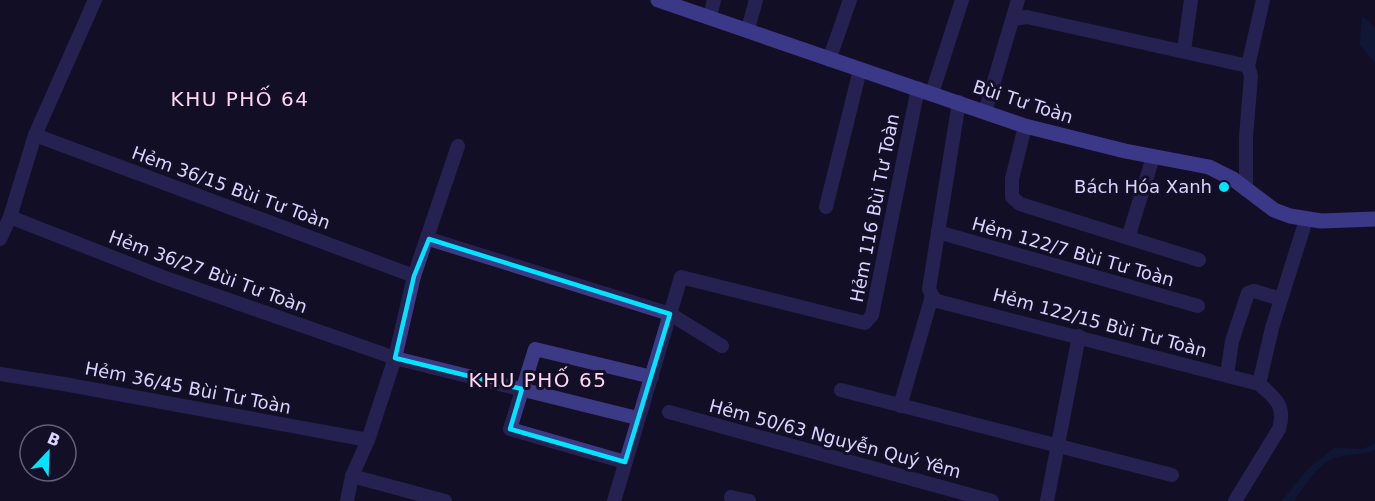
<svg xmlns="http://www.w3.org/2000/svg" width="1375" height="501" font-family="'DejaVu Sans',sans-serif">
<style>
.water{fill:#0c2248}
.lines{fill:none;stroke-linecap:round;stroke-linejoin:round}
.street{stroke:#3d3a85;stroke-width:14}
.secondary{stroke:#6f6bff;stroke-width:15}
.marked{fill:none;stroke:#00e5ff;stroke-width:4.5;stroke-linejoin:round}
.poi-dot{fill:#00e5ff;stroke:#130f26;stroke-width:2}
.labels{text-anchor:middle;stroke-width:6;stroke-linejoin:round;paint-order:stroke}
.street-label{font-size:18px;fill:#d9d4ff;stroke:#130f26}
.poi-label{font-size:18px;fill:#d9d4ff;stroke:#130f26;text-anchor:end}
.neighbourhood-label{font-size:20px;letter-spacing:1.5px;fill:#ffd6f0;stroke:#130f26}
</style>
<rect width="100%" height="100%" fill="#130f26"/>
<g class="water">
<path d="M1362,16L1375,28V63L1360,45Z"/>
<path d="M1375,444V450C1362,455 1350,454 1337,457C1319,461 1304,487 1294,501H1282L1306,471L1334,448L1362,449Z"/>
</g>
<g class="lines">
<g class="street">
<path d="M710,16L714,0"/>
<path d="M1013,19L1027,17L1248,66"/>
<path d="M748,29L756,0"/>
<path d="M1184,50L1191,0"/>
<path d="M829,60L850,0"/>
<path d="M932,93L962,0"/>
<path d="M985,112L1018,0"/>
<path d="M1025,126L1012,179V197L1020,204L1199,260"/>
<path d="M35,135L414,276"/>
<path d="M1246,190V137L1251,76L1248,66L1263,0"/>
<path d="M826,207L860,70"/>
<path d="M10,217L163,277L395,358L637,418"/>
<path d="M938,232L1198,306"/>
<path d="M1128,238L1153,157"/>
<path d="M0,239L10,217L35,135L95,0"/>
<path d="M429,239L670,314L614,501"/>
<path d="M932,296L937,301L1259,384C1276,398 1286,407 1279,429L1235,501"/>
<path d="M722,346L670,314L681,277L865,323L872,315L918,88"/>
<path d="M0,374L64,384L368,440"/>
<path d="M1227,375L1232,341L1248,293L1254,291L1281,299"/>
<path d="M1259,384L1272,328L1306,220"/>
<path d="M841,390L1172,475"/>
<path d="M900,406L932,296L929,289L959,102"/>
<path d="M669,412L992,501"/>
<path d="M625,462L510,429L535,349L652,377"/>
<path d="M352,476L445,501"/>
<path d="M731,497L749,501"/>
<path d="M347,501L352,476L368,440L395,358L414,276L458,146"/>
<path d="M1047,501L1079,336"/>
</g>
<path class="secondary" d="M658,0L1025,126L1125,151L1209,167L1233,179L1274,210L1290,216L1321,221L1375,219"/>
</g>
<path d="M0 0H1375V501H0ZM429,239L670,314L625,462L510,429L522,389L395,358L414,276Z" fill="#130f26" fill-opacity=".55" fill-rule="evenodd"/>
<path class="marked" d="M429,239L670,314L625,462L510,429L522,389L395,358L414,276Z"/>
<circle class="poi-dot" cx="1224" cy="187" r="6"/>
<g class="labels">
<g class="street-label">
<text transform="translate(1023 102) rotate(18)" y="6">Bùi Tư Toàn</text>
<text transform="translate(231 188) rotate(20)" y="6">Hẻm 36/15 Bùi Tư Toàn</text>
<text transform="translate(875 208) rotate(-79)" y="6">Hẻm 116 Bùi Tư Toàn</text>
<text transform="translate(1073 252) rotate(16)" y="6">Hẻm 122/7 Bùi Tư Toàn</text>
<text transform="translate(208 272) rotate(20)" y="6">Hẻm 36/27 Bùi Tư Toàn</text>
<text transform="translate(1100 323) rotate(15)" y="6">Hẻm 122/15 Bùi Tư Toàn</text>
<text transform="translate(188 388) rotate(11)" y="6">Hẻm 36/45 Bùi Tư Toàn</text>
<text transform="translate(835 439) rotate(15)" y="6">Hẻm 50/63 Nguyễn Quý Yêm</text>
</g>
<g class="poi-label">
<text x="1212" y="193">Bách Hóa Xanh</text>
</g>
<g class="neighbourhood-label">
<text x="240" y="106">KHU PHỐ 64</text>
<text x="538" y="387">KHU PHỐ 65</text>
</g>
</g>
<g transform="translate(48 453) rotate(23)"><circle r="28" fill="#130f26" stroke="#625e7d" stroke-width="1.5"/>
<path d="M0-4.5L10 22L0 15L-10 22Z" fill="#00e5ff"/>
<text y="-9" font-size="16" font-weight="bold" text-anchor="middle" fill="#d9d4ff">B</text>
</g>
</svg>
